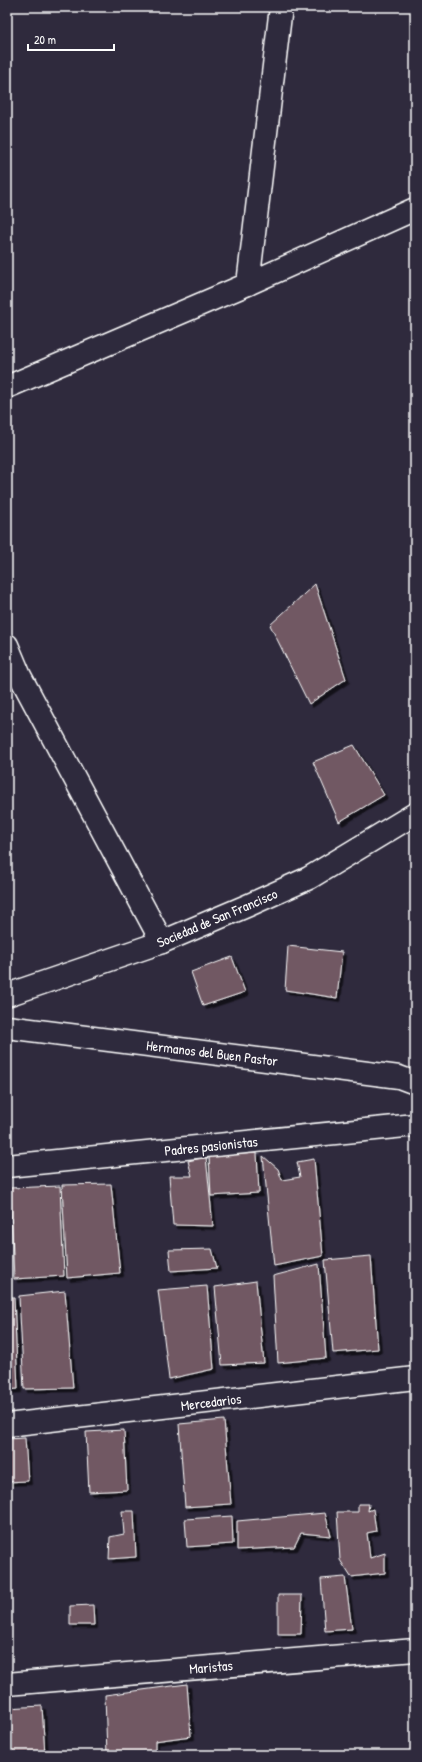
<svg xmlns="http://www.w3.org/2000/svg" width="422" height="1762" font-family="'Patrick Hand',sans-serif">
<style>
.building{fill:#715964;stroke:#fff;filter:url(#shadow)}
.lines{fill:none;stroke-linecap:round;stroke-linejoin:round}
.street-casing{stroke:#fff;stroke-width:25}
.secondary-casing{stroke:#fff;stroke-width:25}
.street{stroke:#2f2a3d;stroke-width:22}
.secondary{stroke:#2f2a3d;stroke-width:22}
.labels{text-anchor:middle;stroke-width:3;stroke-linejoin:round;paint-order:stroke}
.street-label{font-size:14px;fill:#fff;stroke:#2f2a3d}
</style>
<defs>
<filter id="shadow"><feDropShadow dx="3.5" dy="3.5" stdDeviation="0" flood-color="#0009"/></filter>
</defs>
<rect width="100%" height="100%" fill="#2f2a3d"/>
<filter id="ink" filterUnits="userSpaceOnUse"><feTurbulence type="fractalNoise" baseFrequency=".025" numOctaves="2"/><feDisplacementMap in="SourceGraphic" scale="8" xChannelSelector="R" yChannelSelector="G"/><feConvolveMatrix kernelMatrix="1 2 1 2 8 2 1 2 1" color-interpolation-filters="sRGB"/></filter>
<g filter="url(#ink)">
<g class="building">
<path d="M315,584L346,679L309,704L270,625Z"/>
<path d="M354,745L384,795L339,822L313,762Z"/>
<path d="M288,946L342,952L337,998L285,990Z"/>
<path d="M232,957L245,992L203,1006L191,972Z"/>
<path d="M257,1153L259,1193L211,1196L209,1156Z"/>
<path d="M263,1156L278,1169L282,1180L300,1177L297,1162L314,1159L323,1256L274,1266Z"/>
<path d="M206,1157L213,1226L173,1225L169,1176H192L188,1161Z"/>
<path d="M111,1184L120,1273L67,1278L62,1185Z"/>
<path d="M60,1186L64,1276L14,1279L10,1188Z"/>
<path d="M212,1249L217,1268L171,1271L169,1250Z"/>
<path d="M371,1256L378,1349L333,1353L325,1260Z"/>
<path d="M319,1264L326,1358L278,1363L273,1276Z"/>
<path d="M256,1281L264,1363L222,1365L215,1287Z"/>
<path d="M207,1286L214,1369L169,1379L158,1290Z"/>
<path d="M65,1291L73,1388L24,1389L19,1296Z"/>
<path d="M7,1297H14L18,1389L7,1390Z"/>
<path d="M224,1420L231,1504L185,1507L179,1424Z"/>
<path d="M124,1430L127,1490L89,1492L86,1432Z"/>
<path d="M25,1438L28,1481L7,1482V1439Z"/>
<path d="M358,1504H369L368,1511L373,1509L376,1531L367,1533L370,1558L385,1553V1573L351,1577L340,1560L337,1512H358Z"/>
<path d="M122,1511H134L136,1557L109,1559L110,1537L124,1534Z"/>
<path d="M325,1513L331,1536L301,1533L294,1547L237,1550V1521Z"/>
<path d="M232,1516L233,1544L187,1547L185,1519Z"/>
<path d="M345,1577L352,1629L325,1631L321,1579Z"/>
<path d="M278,1595H302L301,1634H278Z"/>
<path d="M93,1605L94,1625H70V1606Z"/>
<path d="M187,1684L191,1736L155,1741V1755H107L105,1695Z"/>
<path d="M42,1706L45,1755H7V1708Z"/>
</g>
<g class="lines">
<defs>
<g id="street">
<path d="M248,284L281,7"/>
<path d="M7,387L248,284L415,209"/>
<path d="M7,645L20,676L162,942"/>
<path d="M7,1027L399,1077L415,1083"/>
<path d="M7,1166L415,1125"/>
<path d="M7,1425L415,1378"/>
<path d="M7,1684L415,1650"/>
</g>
<path id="secondary" d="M7,995L162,942L249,905L309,878L415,814"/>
</defs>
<use href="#street" class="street-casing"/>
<use href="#secondary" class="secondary-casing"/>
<use href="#street" class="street"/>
<use href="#secondary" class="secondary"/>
</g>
</g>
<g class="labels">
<g class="street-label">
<text transform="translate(217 918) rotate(-23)" y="5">Sociedad de San Francisco</text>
<text transform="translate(212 1053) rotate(7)" y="5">Hermanos del Buen Pastor</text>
<text transform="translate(211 1146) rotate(-6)" y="5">Padres pasionistas</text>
<text transform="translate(211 1402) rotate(-7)" y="5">Mercedarios</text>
<text transform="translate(211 1667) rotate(-5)" y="5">Maristas</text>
</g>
</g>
<rect width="422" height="1762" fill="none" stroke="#2f2a3d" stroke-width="24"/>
<rect x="12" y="12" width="398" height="1738" fill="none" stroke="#fff" stroke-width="1.5" filter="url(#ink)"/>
<path d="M28 44v6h86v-6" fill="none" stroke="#ffffff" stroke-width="2"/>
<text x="34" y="44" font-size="12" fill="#ffffff" stroke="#2f2a3d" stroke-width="3" paint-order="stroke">20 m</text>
</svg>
